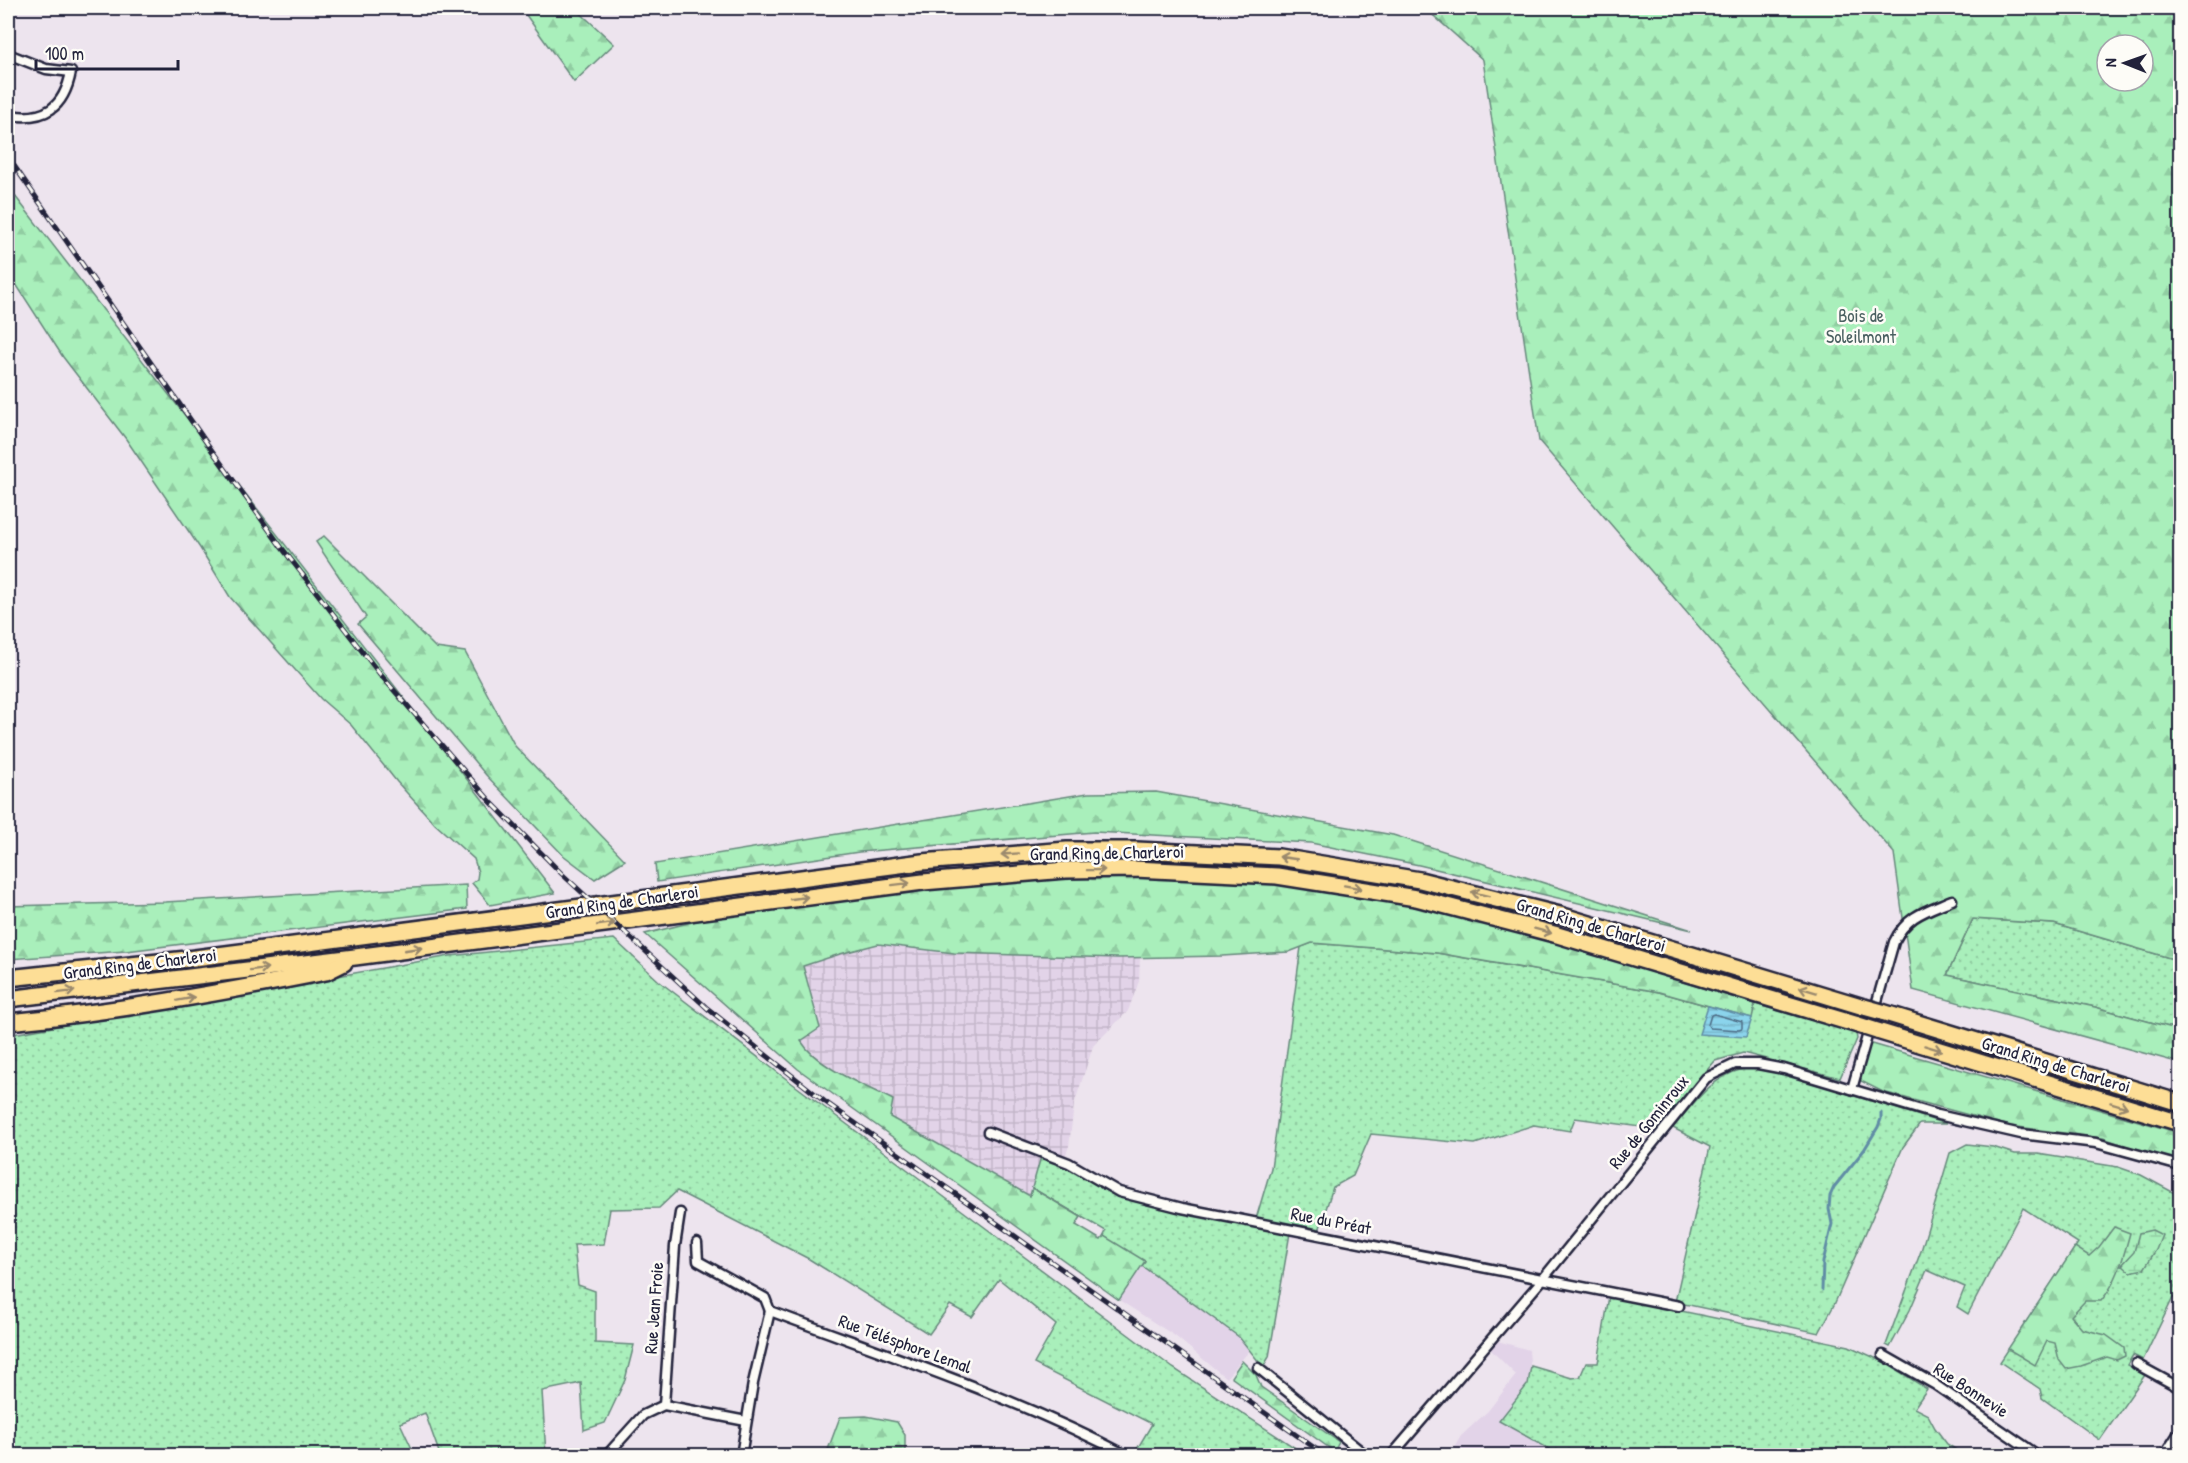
<svg xmlns="http://www.w3.org/2000/svg" width="2188" height="1463" font-family="'Patrick Hand',sans-serif">
<style>
.built{fill:#e2d3e8}
.industrial{fill:url(#industrial-grid)}
.grass{fill:url(#grass-dots);stroke:#66887b;stroke-width:1.5}
.forest{fill:url(#forest-firs);stroke:#66887b;stroke-width:1.5;fill-rule:evenodd}
.wetland{fill:url(#wetland-marsh);stroke:#66887b;stroke-width:1.5}
.water{fill:url(#water-rules);stroke:#618da5;stroke-width:1.5}
.lines{fill:none;stroke-linecap:round;stroke-linejoin:round}
.shore{stroke:#4c6982;stroke-width:1.5}
.stream{stroke:#618da5;stroke-width:3}
.minor-casing{stroke:#22223b;stroke-width:13}
.motorway-casing{stroke:#22223b;stroke-width:20}
.minor{stroke:#fdfcf7;stroke-width:8}
.motorway{stroke:#fdde96;stroke-width:15}
.rail-casing{stroke:#22223b;stroke-width:5}
.rail{stroke:#fdfcf7;stroke-width:3;stroke-dasharray:9;stroke-linecap:butt}
.motorway-bridge-casing{stroke:#22223b;stroke-width:20;stroke-linecap:butt}
.motorway-bridge{stroke:#fdde96;stroke-width:15}
.oneway{stroke:#9a896d}
.labels{text-anchor:middle;stroke-width:5;stroke-linejoin:round;paint-order:stroke}
.park-label{font-size:18px;fill:#4a6061;stroke:#fdfcf7}
.street-label{font-size:18px;fill:#22223b;stroke:#fdfcf7}
</style>
<defs>
<pattern id="industrial-grid" width="8" height="8" patternUnits="userSpaceOnUse" patternTransform="scale(1.5)"><rect width="8" height="8" fill="#e2d3e8"/><path d="M0 4h8M4 0v8" fill="none" stroke="#c2b5c8"/></pattern>
<pattern id="grass-dots" width="8" height="8" patternUnits="userSpaceOnUse" patternTransform="scale(1.5)"><rect width="8" height="8" fill="#a9efbb"/><path d="M2 2h.1M6 6h.1" fill="none" stroke="#91cda2" stroke-width="1.8" stroke-linecap="round"/></pattern>
<pattern id="forest-firs" width="22" height="20" patternUnits="userSpaceOnUse" patternTransform="scale(1.5)"><rect width="22" height="20" fill="#a9efbb"/><path d="M5 1l3.5 6h-7zM16 11l3.5 6h-7z" fill="#91cda2"/></pattern>
<pattern id="wetland-marsh" width="20" height="14" patternUnits="userSpaceOnUse" patternTransform="scale(1.5)"><rect width="20" height="14" fill="#a9efbb"/><path d="M1 5h8M5 5V1M11 12h8M15 12V8" fill="none" stroke="#91cda2"/></pattern>
<pattern id="water-rules" width="6" height="5" patternUnits="userSpaceOnUse" patternTransform="scale(1.5)"><rect width="6" height="5" fill="#8bd4ec"/><path d="M0 2.5h6" fill="none" stroke="#78b6cb"/></pattern>
</defs>
<rect width="100%" height="100%" fill="#ede4ee"/>
<filter id="ink" filterUnits="userSpaceOnUse"><feTurbulence type="fractalNoise" baseFrequency=".0167" numOctaves="2"/><feDisplacementMap in="SourceGraphic" scale="12" xChannelSelector="R" yChannelSelector="G"/><feConvolveMatrix kernelMatrix="1 2 1 2 8 2 1 2 1" color-interpolation-filters="sRGB"/></filter>
<g filter="url(#ink)">
<g class="built">
<path d="M1142,1266L1239,1337L1250,1350L1226,1378L1175,1336L1119,1300Z"/>
<path d="M1491,1339L1529,1350L1531,1373L1528,1384L1500,1421L1560,1455L1449,1456L1461,1436L1488,1411L1516,1375L1486,1345Z"/>
</g>
<path class="industrial" d="M878,944L954,953L1140,957L1139,981L1128,1011L1093,1046L1074,1105L1069,1146L1065,1157L1030,1196L890,1117L892,1100L819,1061L800,1041L820,1027L803,966L840,954Z"/>
<g class="grass">
<path d="M1973,919L2054,924L2180,961V1030L2095,1007L1947,975Z"/>
<path d="M614,939L660,982L781,1075L1173,1368L1306,1455H1137L1134,1454L1152,1424L1034,1364L1056,1325L999,1279L972,1317L950,1305L929,1334L809,1259L677,1191L659,1208L610,1209L604,1244L574,1245L578,1285L595,1291V1343L634,1345L625,1380L605,1423L584,1430L581,1383L542,1391L546,1455H440L425,1413L400,1423L415,1455H8V1035L450,956Z"/>
<path d="M1312,943L1437,953L1659,992L1751,1018L1755,1004L1856,1033L1857,1039L1840,1078L1743,1053L1715,1061L1656,1129L1575,1118L1570,1131L1534,1125L1475,1144L1371,1134L1353,1176L1333,1187L1319,1231L1256,1219L1271,1168L1301,947Z"/>
<path d="M1743,1069L1771,1070L1946,1124H1920L1903,1147L1834,1305L1819,1333L1675,1302L1710,1147L1673,1128C1693,1104 1711,1077 1743,1069Z"/>
<path d="M1967,1144L1993,1147L2015,1154H2038L2118,1167L2141,1175L2180,1196V1296L2173,1298L2143,1360L2133,1355L2127,1365L2145,1375L2100,1440L2042,1398L2040,1389L2000,1362L2078,1243L2023,1208L1968,1314L1957,1307L1965,1287L1927,1270L1910,1310L1890,1347L1886,1345L1921,1251L1950,1153Z"/>
<path d="M1042,1153L1126,1196L1290,1233L1269,1357L1263,1367L1239,1337L1142,1266L1145,1262L1103,1238L1106,1231L1032,1188Z"/>
<path d="M1609,1296L1849,1346L1886,1363L1927,1389L1914,1408L1928,1415L1935,1428L1947,1444L1958,1451L1954,1456L1560,1455L1499,1421L1528,1384L1531,1366L1572,1378L1580,1377L1586,1363H1598Z"/>
</g>
<g class="forest">
<path d="M521,8H575L614,44L574,82Z"/>
<path d="M1425,8H2180V961L2054,924L1973,919L1947,975L2095,1007L2180,1030V1063L1913,990L1894,853L1539,441L1483,60ZM2107,45H2143V81H2107Z"/>
<path d="M8,187L555,893L490,905L472,883L477,879L478,872L474,859L435,824L397,782L351,725L321,699L230,597L200,548L126,439L63,357L12,278L8,270Z"/>
<path d="M324,536L436,648L465,652L515,746L625,860L595,879L563,855L486,775L358,624L366,617L316,542Z"/>
<path d="M1156,792L1393,835L1692,930L1419,865L1311,843L1094,832L859,852L657,882L655,864L1088,793Z"/>
<path d="M1066,870L1260,880L1462,914L1755,1004L1752,1018L1659,992L1437,953L1312,943L1289,952L1222,956L1118,958L954,953L878,944L840,954L803,966L820,1028L801,1041C818,1068 864,1085 893,1100L890,1117L1030,1196L1032,1188L1081,1217L1076,1225L1101,1240L1104,1236L1145,1261L1119,1300L798,1069L645,934L712,917Z"/>
<path d="M466,885L467,909L126,951L8,959V906L165,902Z"/>
<path d="M1869,1043L2180,1133V1164L2103,1138L2010,1126L1883,1092L1855,1078Z"/>
<path d="M2114,1227L2130,1233C2123,1258 2118,1281 2101,1301H2085L2071,1316L2082,1329L2106,1335L2124,1348L2125,1356L2117,1360L2107,1357L2081,1366L2066,1369L2059,1360L2055,1343L2047,1341L2035,1365L2008,1349L2075,1247L2089,1256L2099,1247Z"/>
<path d="M1242,1361L1256,1375L1261,1387L1339,1442L1336,1448L1344,1455H1339L1231,1377Z"/>
<path d="M866,1416L897,1422L905,1435V1455H826L840,1417Z"/>
</g>
<path class="wetland" d="M2152,1230L2162,1235L2156,1250L2144,1269L2130,1272L2122,1265L2134,1252L2139,1233Z"/>
<path class="water" d="M1708,1006L1752,1018L1746,1037L1699,1034Z"/>
<g class="lines">
<path class="shore" d="M1714,1014L1742,1022V1029L1739,1030L1710,1028L1708,1025L1711,1015Z"/>
<path class="stream" d="M1822,1290L1823,1262L1832,1224L1829,1209L1830,1196L1834,1187L1864,1150L1878,1127L1881,1119V1113"/>
<defs>
<g id="minor">
<path d="M8,54L46,69L71,72C64,108 45,121 8,115"/>
<path d="M1852,1089L1894,942C1907,915 1926,911 1952,900"/>
<path d="M988,1132L1069,1163L1119,1192L1182,1208L1679,1306"/>
<path d="M680,1213L675,1246L664,1405L746,1421"/>
<path d="M697,1243L698,1261L765,1298L770,1311C890,1356 1013,1396 1128,1456"/>
<path d="M1883,1355L1934,1384L2039,1456"/>
<path d="M2136,1364L2180,1388"/>
<path d="M1258,1368L1367,1456"/>
<path d="M606,1456L643,1415L664,1405"/>
<path d="M741,1456L753,1383L770,1311"/>
<path d="M1391,1456L1542,1280L1706,1078L1735,1064H1758L1784,1069L1938,1115L2021,1134L2096,1143L2180,1166"/>
<path d="M2164,1456L2180,1431"/>
</g>
<g id="motorway">
<path d="M8,978L187,959L922,862L1067,850H1137L1279,857L1420,880L1560,915L1864,1007"/>
<path d="M8,999L355,957L923,882L1066,870L1135,869L1277,876L1416,898L1554,934L1858,1025"/>
<path d="M1882,1012L2180,1103"/>
<path d="M8,1022C115,1012 220,993 326,972L344,963"/>
<path d="M1877,1031L2180,1123"/>
</g>
</defs>
<use href="#minor" class="minor-casing"/>
<use href="#motorway" class="motorway-casing"/>
<use href="#minor" class="minor"/>
<use href="#motorway" class="motorway"/>
<defs>
<path id="rail" d="M8,157L208,445L282,548L379,673L491,802L562,874L707,1008L824,1101L1326,1456"/>
</defs>
<use href="#rail" class="rail-casing"/>
<use href="#rail" class="rail"/>
<defs>
<g id="motorway-bridge">
<path d="M1864,1007L1882,1012"/>
<path d="M1858,1025L1877,1031"/>
</g>
</defs>
<use href="#motorway-bridge" class="motorway-bridge-casing"/>
<use href="#motorway-bridge" class="motorway-bridge"/>
</g>
<defs><path id="oneway-shaft" d="M-6 0H5M1.5-3L5.5 0L1.5 3" fill="none" stroke-width="1.6" stroke-linecap="round" stroke-linejoin="round" transform="scale(1.5)"/></defs>
<g class="oneway">
<use href="#oneway-shaft" transform="translate(1010 854) rotate(176)"/>
<use href="#oneway-shaft" transform="translate(1288 858) rotate(-172)"/>
<use href="#oneway-shaft" transform="translate(1096 870) rotate(-1)"/>
<use href="#oneway-shaft" transform="translate(901 884) rotate(-7)"/>
<use href="#oneway-shaft" transform="translate(1353 887) rotate(10)"/>
<use href="#oneway-shaft" transform="translate(1480 894) rotate(-166)"/>
<use href="#oneway-shaft" transform="translate(799 898) rotate(-8)"/>
<use href="#oneway-shaft" transform="translate(606 924) rotate(-8)"/>
<use href="#oneway-shaft" transform="translate(1543 931) rotate(15)"/>
<use href="#oneway-shaft" transform="translate(413 949) rotate(-8)"/>
<use href="#oneway-shaft" transform="translate(259 969) rotate(-7)"/>
<use href="#oneway-shaft" transform="translate(1808 990) rotate(-163)"/>
<use href="#oneway-shaft" transform="translate(66 992) rotate(-7)"/>
<use href="#oneway-shaft" transform="translate(186 999) rotate(-10)"/>
<use href="#oneway-shaft" transform="translate(1933 1048) rotate(17)"/>
<use href="#oneway-shaft" transform="translate(2119 1105) rotate(17)"/>
</g>
</g>
<g class="labels">
<g class="park-label">
<text x="1861" y="322">Bois de<tspan x="1861" dy="21">Soleilmont</tspan></text>
</g>
<g class="street-label">
<text transform="translate(1107 853) rotate(-1)" y="6">Grand Ring de Charleroi</text>
<text transform="translate(622 902) rotate(-8)" y="6">Grand Ring de Charleroi</text>
<text transform="translate(1591 925) rotate(16)" y="6">Grand Ring de Charleroi</text>
<text transform="translate(140 964) rotate(-7)" y="6">Grand Ring de Charleroi</text>
<text transform="translate(2056 1065) rotate(17)" y="6">Grand Ring de Charleroi</text>
<text transform="translate(1649 1122) rotate(-51)" y="6">Rue de Gominroux</text>
<text transform="translate(1331 1221) rotate(11)" y="6">Rue du Préat</text>
<text transform="translate(654 1308) rotate(-86)" y="6">Rue Jean Froie</text>
<text transform="translate(905 1344) rotate(20)" y="6">Rue Télésphore Lemal</text>
<text transform="translate(1971 1390) rotate(33)" y="6">Rue Bonnevie</text>
</g>
</g>
<rect width="2188" height="1463" fill="none" stroke="#fdfcf7" stroke-width="30"/>
<rect x="15" y="15" width="2158" height="1433" fill="none" stroke="#22223b" stroke-width="2" filter="url(#ink)"/>
<g transform="translate(2125 63) rotate(271)"><circle r="28" fill="#fdfcf7" stroke="#a5a5ac" stroke-width="1.5"/>
<path d="M0-4.5L10 22L0 15L-10 22Z" fill="#22223b"/>
<text y="-9" font-size="16" font-weight="bold" text-anchor="middle" fill="#22223b">N</text>
</g>
<path d="M36 60v9h142v-9" fill="none" stroke="#22223b" stroke-width="3"/>
<text x="45" y="60" font-size="18" fill="#22223b" stroke="#fdfcf7" stroke-width="4.5" paint-order="stroke">100 m</text>
</svg>
